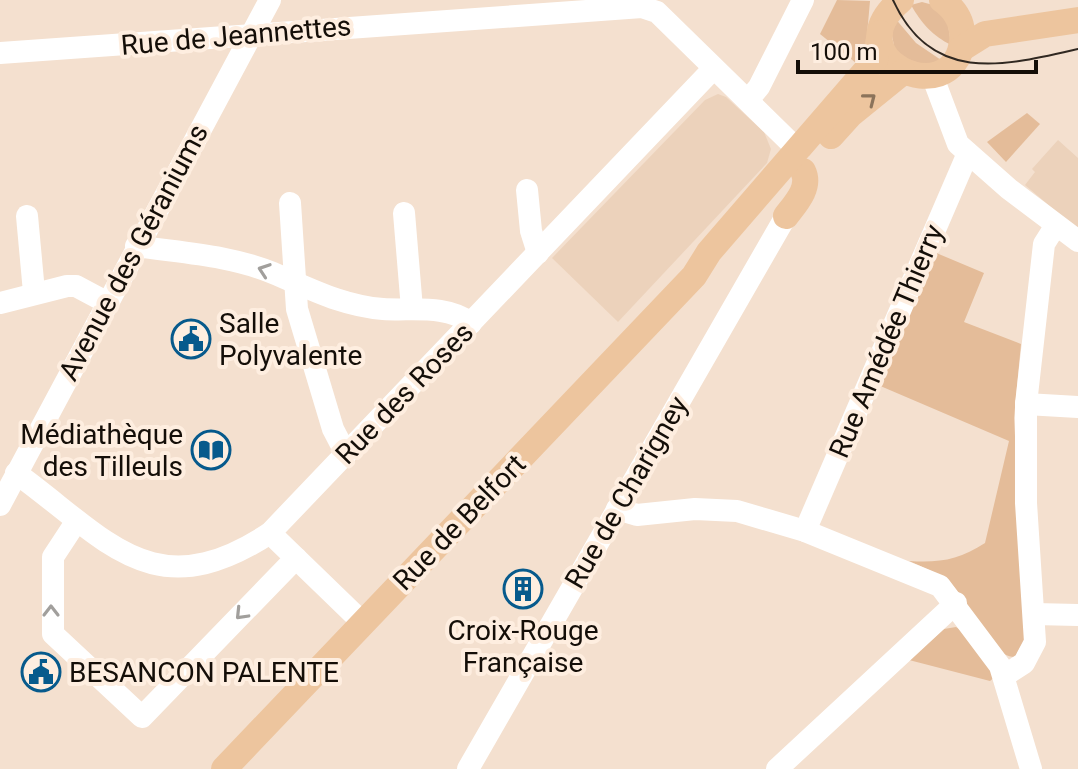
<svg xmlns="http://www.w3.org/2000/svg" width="1078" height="769" font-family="Roboto,sans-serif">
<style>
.built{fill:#ecd2bb}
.green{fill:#e4bc99}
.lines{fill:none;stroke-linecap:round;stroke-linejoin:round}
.minor{stroke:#fff;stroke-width:22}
.major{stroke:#edc59e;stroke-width:26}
.tram{stroke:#302821;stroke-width:2}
.oneway{stroke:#8b735a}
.oneway2{stroke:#a19f9c}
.labels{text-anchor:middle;stroke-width:8;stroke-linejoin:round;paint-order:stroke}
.street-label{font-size:28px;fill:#140e08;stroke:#feeee0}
.poi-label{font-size:28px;fill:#140e08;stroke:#feeee0;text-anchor:start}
</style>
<rect width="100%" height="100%" fill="#f4e0cf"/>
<g class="built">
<path d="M718,94L726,97L764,132L771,149L767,163L618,322L552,258L705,100Z"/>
<path d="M1058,140L1078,158V230L1025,185L1035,172L1032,169Z"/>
</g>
<g class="green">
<path d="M837,0L870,1L866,46L856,63L820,34Z"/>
<path d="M922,2L933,5L947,17L951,45C933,36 921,23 911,5Z"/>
<path d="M894,17L916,43L941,60L921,67L896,55L890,26Z"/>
<path d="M1027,113L1040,124L1006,162L987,142Z"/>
<path d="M934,252L984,273L964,322L1021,344L1014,418L1026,637L1015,657C990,658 969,599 949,582C939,573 922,567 909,561C939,563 959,560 985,543L1009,441L878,385Z"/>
<path d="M956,627L965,633L996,676L990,681L909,660L944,629Z"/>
</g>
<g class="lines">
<g class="minor">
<path d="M0,53L642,7L657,12L799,151"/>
<path d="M932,75L958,144L1009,189L1078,241"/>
<path d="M748,100L759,87L803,0"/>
<path d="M527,190L531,231L538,253"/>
<path d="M290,203L297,309L333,429L346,454"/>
<path d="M404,213L412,309"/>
<path d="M27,216L34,292"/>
<path d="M136,246C182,253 229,255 273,273C309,288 342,306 383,309C412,311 446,304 471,323"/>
<path d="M0,303L67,286H76L106,302"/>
<path d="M1026,404L1078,407"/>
<path d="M16,473C107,539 153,610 270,533L713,69"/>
<path d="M0,505L270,0"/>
<path d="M617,509L637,515L695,509L737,511L805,531L940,586L1000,666L1031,769"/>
<path d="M76,522L53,557V634L142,717L296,558"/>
<path d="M805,531L968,153"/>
<path d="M270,533L363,623"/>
<path d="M1034,614L1078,615"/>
<path d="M1004,676L1024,663L1035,642L1026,503V404L1044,244L1056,225"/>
<path d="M468,769L786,216"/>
<path d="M777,769L956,603"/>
</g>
<g class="major">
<path d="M901,0C831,59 953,113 962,42C964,24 956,10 942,0"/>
<path d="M961,49L985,34L1078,20"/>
<path d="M831,136L850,115L903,72"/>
<path d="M786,216C796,203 811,187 803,171"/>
<path d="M224,769L694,276L709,252L875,60L880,33"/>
</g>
<path class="tram" d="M893,0C932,85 1004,66 1078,49"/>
</g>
<defs><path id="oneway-chevron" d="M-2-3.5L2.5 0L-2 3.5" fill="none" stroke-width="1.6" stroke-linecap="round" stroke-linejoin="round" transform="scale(2)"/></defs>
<use class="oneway" href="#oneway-chevron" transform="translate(870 99) rotate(-38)"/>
<g class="oneway2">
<use href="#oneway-chevron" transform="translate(264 270) rotate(-161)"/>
<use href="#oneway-chevron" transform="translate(51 611) rotate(-90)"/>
<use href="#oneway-chevron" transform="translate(241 614) rotate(134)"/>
</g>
<defs>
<symbol id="civic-ring" viewBox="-11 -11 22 22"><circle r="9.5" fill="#feeee0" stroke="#075a8c" stroke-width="1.5"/><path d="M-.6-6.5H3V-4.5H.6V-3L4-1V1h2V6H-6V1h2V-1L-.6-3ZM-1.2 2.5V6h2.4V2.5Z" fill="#075a8c"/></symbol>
<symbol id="library-ring" viewBox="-11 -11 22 22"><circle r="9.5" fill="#feeee0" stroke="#075a8c" stroke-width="1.5"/><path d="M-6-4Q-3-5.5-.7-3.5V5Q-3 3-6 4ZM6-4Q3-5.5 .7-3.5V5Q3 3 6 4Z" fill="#075a8c"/></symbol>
<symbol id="building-ring" viewBox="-11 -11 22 22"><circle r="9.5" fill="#feeee0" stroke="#075a8c" stroke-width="1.5"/><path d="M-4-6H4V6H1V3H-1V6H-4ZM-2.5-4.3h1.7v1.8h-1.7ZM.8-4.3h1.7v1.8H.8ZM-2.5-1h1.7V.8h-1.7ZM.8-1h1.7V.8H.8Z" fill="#075a8c"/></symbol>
</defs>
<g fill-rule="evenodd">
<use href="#civic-ring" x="169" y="317" width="44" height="44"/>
<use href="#library-ring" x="189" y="428" width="44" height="44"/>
<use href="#building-ring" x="501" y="567" width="44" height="44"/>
<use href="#civic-ring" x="19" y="650" width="44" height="44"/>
</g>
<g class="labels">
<g class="street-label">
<text transform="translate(236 35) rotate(-5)" y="10">Rue de Jeannettes</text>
<text transform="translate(133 252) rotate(-62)" y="10">Avenue des Géraniums</text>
<text transform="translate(886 341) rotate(-67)" y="10">Rue Amédée Thierry</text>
<text transform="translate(404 393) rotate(-46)" y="10">Rue des Roses</text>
<text transform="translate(626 492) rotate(-60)" y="10">Rue de Charigney</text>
<text transform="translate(459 522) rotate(-46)" y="10">Rue de Belfort</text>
</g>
<g class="poi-label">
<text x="219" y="333">Salle<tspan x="219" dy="32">Polyvalente</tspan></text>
<text x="183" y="444" text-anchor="end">Médiathèque<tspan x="183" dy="32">des Tilleuls</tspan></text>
<text x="523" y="640" text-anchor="middle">Croix-Rouge<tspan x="523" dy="32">Française</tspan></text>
<text x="69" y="682">BESANCON PALENTE</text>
</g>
</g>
<path d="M798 60v12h238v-12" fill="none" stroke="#140e08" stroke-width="4"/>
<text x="810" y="60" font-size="24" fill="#140e08" stroke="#feeee0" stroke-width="6" paint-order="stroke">100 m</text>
</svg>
